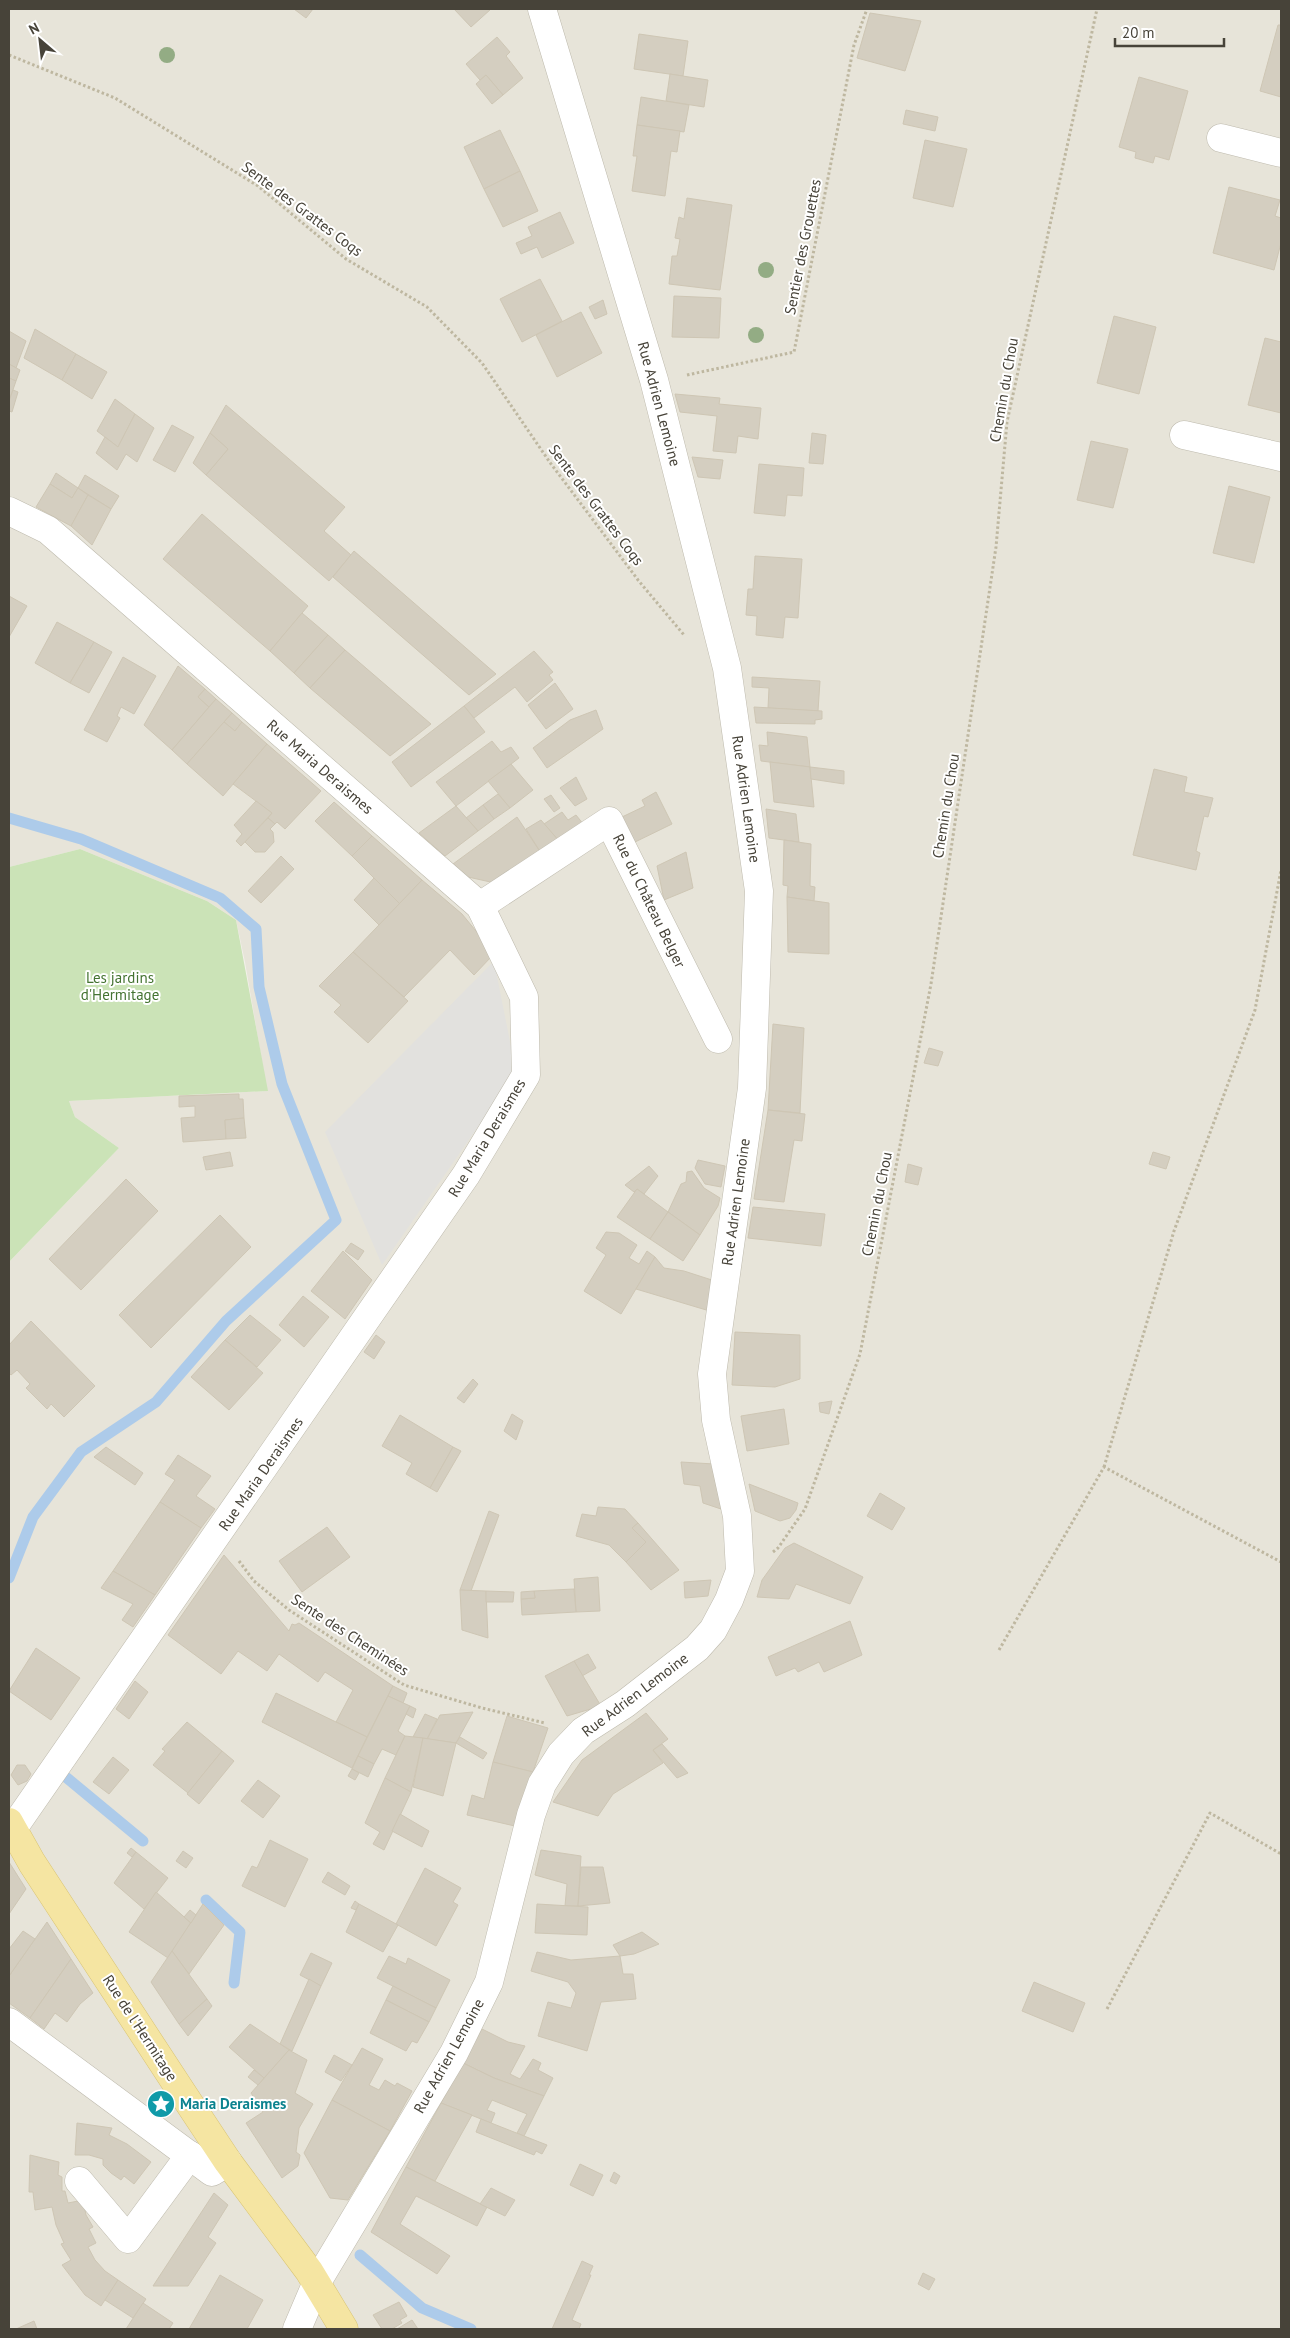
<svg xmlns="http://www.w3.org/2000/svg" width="1290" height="2338" font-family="'PT Sans',sans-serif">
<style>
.residential{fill:#e7e4d9}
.green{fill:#cbe3b7}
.parking{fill:#e2e1de}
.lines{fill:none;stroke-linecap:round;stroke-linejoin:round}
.stream{stroke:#adcbea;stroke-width:11}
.building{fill:#d4cec0;stroke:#cec6b4}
.minor-casing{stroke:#bebaad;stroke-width:29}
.major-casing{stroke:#d9c473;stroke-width:29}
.path{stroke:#beb7a0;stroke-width:3;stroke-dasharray:2.5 2.5;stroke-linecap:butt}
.minor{stroke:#fff;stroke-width:28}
.major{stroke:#f5e5a2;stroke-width:28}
.tree{fill:#93ac84}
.labels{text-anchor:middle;stroke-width:4;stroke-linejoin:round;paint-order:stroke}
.street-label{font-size:15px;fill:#474339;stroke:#fff}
.park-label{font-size:15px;fill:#447331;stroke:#fff}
.culture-label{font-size:15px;font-weight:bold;fill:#0d838f;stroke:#fff;text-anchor:start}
</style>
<rect width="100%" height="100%" fill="#f3f1ea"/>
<path class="residential" d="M9,9H1281V2329H9V1262L119,1148L75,1117L69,1101L267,1091L245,962L236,920L207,901L80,849L9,867Z"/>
<path class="green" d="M80,849L207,901L236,920L268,1091L69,1101L75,1117L119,1148L9,1262V867Z"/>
<path class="parking" d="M494,961L516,1072L382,1265L325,1132Z"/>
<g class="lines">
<g class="stream">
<path d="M9,818L81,839L220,898L256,929L259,987L282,1084L336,1220L226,1321L156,1402L81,1452L33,1517L9,1578"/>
<path d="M67,1778L143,1841"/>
<path d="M206,1900L240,1932L234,1983"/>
<path d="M360,2255L422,2308L471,2329"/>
</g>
</g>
<g class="building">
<path d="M294,9H313L306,18Z"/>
<path d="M454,9H491L471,27Z"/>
<path d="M870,13L921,21L905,71L857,58Z"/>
<path d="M1278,25H1281V97L1260,91Z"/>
<path d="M639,34L688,41L683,76L634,69Z"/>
<path d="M497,37L510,52L506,56L523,78L503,95L486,75L480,80L466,64Z"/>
<path d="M670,74L708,80L704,107L666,101Z"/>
<path d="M486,75L503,95L492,104L476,84Z"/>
<path d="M1139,77L1188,91L1169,160L1155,156L1153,163L1135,158L1136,152L1119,147Z"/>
<path d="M641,97L689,105L684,132L637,125Z"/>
<path d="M906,110L938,117L935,131L903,124Z"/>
<path d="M637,125L680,131L677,152L671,151L665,196L632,191L637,156H633Z"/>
<path d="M500,130L520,171L484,189L464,147Z"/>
<path d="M925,140L967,149L953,207L913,198Z"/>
<path d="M520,171L538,211L503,227L484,189Z"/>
<path d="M1229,187L1280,200L1275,216L1281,218V243L1274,270L1213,253Z"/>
<path d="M687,198L732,205L720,290L669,284L672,256H677L680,239L675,238L679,217L684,219Z"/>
<path d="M560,212L574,243L542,258L537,247L521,254L516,243L532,236L528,227Z"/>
<path d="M540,279L562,321L522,342L500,299Z"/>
<path d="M674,296L721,298L719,338L672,337Z"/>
<path d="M603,300L607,314L595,319L589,307Z"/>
<path d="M581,312L602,353L557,377L536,335Z"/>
<path d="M1114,316L1156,327L1139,394L1097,383Z"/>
<path d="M35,329L76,354L62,380L24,358Z"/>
<path d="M9,331L26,341L16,368L9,364Z"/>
<path d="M1265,338L1281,342V413L1248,405Z"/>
<path d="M76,354L107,372L92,399L62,380Z"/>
<path d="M9,364L20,370L16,381L9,378Z"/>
<path d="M9,378L16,381L9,401Z"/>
<path d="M13,390L18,392L12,412L9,411V401Z"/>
<path d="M675,394L720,398L719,404L761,408L758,439L738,436L736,453L713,451L717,416L680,412Z"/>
<path d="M115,399L135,414L118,447L97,431Z"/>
<path d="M226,405L345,507L324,531L351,555L329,581L206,475L228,449L210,433Z"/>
<path d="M135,414L154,428L137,462L126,454L117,470L96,453L105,437L118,447Z"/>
<path d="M172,425L194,437L175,472L153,460Z"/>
<path d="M210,433L228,449L206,475L193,463Z"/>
<path d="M812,433L826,435L823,464L809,463Z"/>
<path d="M1091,441L1128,449L1113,508L1077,500Z"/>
<path d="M692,457L723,460L720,479L698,477Z"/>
<path d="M759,464L804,468L802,496L787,495L785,516L754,513Z"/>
<path d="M56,473L78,488L72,498L50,484Z"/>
<path d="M85,475L119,496L111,509L78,488Z"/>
<path d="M50,484L72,498L78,488L88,495L71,526L36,507Z"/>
<path d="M1229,486L1270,497L1254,563L1213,553Z"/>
<path d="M88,495L111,509L92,545L71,526Z"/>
<path d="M202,514L308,606L270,651L163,559Z"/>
<path d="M354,551L496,674L469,695L333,577Z"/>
<path d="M755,556L802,559L798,618L785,617L783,638L756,635L757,616L746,615L748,589H753Z"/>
<path d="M9,596L27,606L9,637Z"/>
<path d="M302,613L328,635L294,673L270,651Z"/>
<path d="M57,622L94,642L70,683L35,663Z"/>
<path d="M328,635L345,650L310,688L294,673Z"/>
<path d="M94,642L112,652L89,693L70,683Z"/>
<path d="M345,650L431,724L390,756L310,688Z"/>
<path d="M534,651L553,672L549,675L553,680L527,702L515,687L474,718L464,706Z"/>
<path d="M123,657L156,676L134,714L121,707L117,716L120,718L107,742L84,730Z"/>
<path d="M178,666L205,689L198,697L209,707L172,750L144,725Z"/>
<path d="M752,677L820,681L818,711L768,708L769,688L752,687Z"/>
<path d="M555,683L573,709L546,729L528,705Z"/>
<path d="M205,689L216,699L209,707L198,697Z"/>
<path d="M216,699L232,713L187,764L172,750Z"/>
<path d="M464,706L485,732L411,787L392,762Z"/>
<path d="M754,707L822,711V719L815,720V724L756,723Z"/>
<path d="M596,710L603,729L547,768L533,748L570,720Z"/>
<path d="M232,713L242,722L235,731L224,722Z"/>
<path d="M224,722L235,731L242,722L267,744L223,796L187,764Z"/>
<path d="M767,732L807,737L810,767L761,761L759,745L768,746Z"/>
<path d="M492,741L501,752L511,747L519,758L456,806L436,782Z"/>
<path d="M267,744L321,791L285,829L277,822L275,824L268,818L272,813L233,784Z"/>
<path d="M770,762L810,767L814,807L774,802Z"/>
<path d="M511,764L533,790L510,808L488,781Z"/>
<path d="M810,767L844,771V784L811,779Z"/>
<path d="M1154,769L1187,777L1184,792L1213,798L1208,817L1204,816L1196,851L1200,853L1196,870L1133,855Z"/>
<path d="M576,777L587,799L575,806L560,788Z"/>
<path d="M656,792L672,824L635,842L622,817L645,806L642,800Z"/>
<path d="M498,794L510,808L494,819L483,805Z"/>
<path d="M551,795L560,808L554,812L544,799Z"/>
<path d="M256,801L272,813L241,846L236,841L242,834L234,825Z"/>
<path d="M334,802L372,836L352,856L315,821Z"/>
<path d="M483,805L494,819L478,831L466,818Z"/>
<path d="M456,806L478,831L445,856L419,833Z"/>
<path d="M766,809L796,814L799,842L769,838Z"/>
<path d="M562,812L568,820L576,815L584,825L559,841L544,824Z"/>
<path d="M517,817L541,853L495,883L468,877L453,864Z"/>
<path d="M268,818L275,824L270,829L273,832L274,842L265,852H255L245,842Z"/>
<path d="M541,820L559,841L541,853L526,829Z"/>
<path d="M372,836L422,880L400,904L352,856Z"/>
<path d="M784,840L811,844L810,886L815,887L814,901L787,897L788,886L783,885Z"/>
<path d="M686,852L693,888L664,900L657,866Z"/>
<path d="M281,856L294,869L261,903L248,891Z"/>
<path d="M374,878L400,904L379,925L354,900Z"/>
<path d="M422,880L462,914L485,942L491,957L474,975L450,950L404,997L353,952Z"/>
<path d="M787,897L829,903V954L788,952Z"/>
<path d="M353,952L408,1001L368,1043L334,1012L341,1005L319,986Z"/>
<path d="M773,1024L804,1028L800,1113L768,1110Z"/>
<path d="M929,1048L943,1052L938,1066L924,1063Z"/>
<path d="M239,1094V1099H243L244,1118L225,1120L226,1139L183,1142L181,1118L195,1117V1106L179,1107V1096Z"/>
<path d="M768,1110L805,1114L802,1141L794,1140L784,1202L754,1199Z"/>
<path d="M244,1118L246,1138L226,1139L225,1120Z"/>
<path d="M230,1152L233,1166L206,1170L203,1157Z"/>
<path d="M1153,1152L1170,1157L1166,1169L1149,1164Z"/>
<path d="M698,1160L725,1166L721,1187L705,1184L695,1168Z"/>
<path d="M908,1164L922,1168L918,1185L905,1182Z"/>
<path d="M649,1166L658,1176L644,1194L637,1189L634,1192L625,1185Z"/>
<path d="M692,1171L704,1188L720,1198L718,1206L700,1235L668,1212L681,1184L686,1182L687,1172Z"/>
<path d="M126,1179L158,1211L81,1290L49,1259Z"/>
<path d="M637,1189L668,1212L650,1239L617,1217Z"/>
<path d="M753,1207L825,1214L821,1246L748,1238Z"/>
<path d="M668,1212L700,1235L683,1261L650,1239Z"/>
<path d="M220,1215L251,1247L151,1348L119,1315Z"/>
<path d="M606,1232L619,1233L637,1245L629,1258L639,1264L647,1251L655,1257L621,1314L584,1291L606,1255L596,1248Z"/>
<path d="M351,1243L364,1251L358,1260L345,1251Z"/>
<path d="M343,1251L372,1280L345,1319L311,1291Z"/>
<path d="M655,1257L664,1268L684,1271L718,1282L713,1312L636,1289Z"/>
<path d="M303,1296L329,1317L304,1347L279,1325Z"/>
<path d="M250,1315L281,1340L257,1367L225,1340Z"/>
<path d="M31,1321L95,1386L64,1417L51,1404L47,1409L26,1388L30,1384L17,1370L11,1375L9,1373V1345Z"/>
<path d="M735,1332L800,1335V1379L775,1387L732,1385Z"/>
<path d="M376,1335L385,1342L374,1359L364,1352Z"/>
<path d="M225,1340L263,1373L229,1410L191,1377Z"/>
<path d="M473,1379L478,1384L464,1403L457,1398Z"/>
<path d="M832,1401L829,1414L820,1412L819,1403Z"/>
<path d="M784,1409L789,1444L747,1451L741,1416Z"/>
<path d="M512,1414L523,1421L516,1440L504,1431Z"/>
<path d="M400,1415L453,1447L430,1488L406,1474L412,1463L382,1446Z"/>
<path d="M106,1447L143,1473L135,1485L94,1457Z"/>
<path d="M453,1447L461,1451L437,1492L430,1488Z"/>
<path d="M178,1455L211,1476L196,1496L215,1509L201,1528L160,1502L175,1480L165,1474Z"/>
<path d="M681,1462L714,1464L724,1510L703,1503L700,1486L684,1484Z"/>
<path d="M749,1484L798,1503L796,1510L790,1518L780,1521L755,1511Z"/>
<path d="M880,1493L905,1508L892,1530L867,1516Z"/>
<path d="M160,1502L201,1528L155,1595L113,1571Z"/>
<path d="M598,1507L625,1509L638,1523L632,1528L646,1542L626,1562L609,1545L576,1536L582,1514L596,1516Z"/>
<path d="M489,1511L499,1515L471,1591L460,1590Z"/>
<path d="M638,1523L679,1570L651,1590L626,1562L646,1542L632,1528Z"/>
<path d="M327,1527L350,1557L302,1592L279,1561Z"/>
<path d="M794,1543L863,1577L850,1604L796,1584L789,1599L757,1597L762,1580L785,1548Z"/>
<path d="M224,1555L289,1631L292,1624L295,1625L299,1623L393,1686L367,1737L336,1722L353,1690L325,1672L318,1682L279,1654L267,1671L238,1651L221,1674L168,1635Z"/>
<path d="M113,1571L155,1595L133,1627L122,1620L133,1604L101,1588Z"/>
<path d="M598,1577L600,1611L576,1612L574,1579Z"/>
<path d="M711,1580L708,1596L685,1598L684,1582Z"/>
<path d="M574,1589L576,1612L522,1615L521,1599L535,1598L534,1591Z"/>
<path d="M460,1590L486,1591L488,1638L462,1630Z"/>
<path d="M486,1591L514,1592L513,1602H486Z"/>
<path d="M534,1591L535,1598L521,1599V1592Z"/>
<path d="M850,1621L862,1655L824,1672L819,1662L798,1672L795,1668L776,1676L768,1657Z"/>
<path d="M36,1648L80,1678L51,1720L9,1691Z"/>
<path d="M588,1654L596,1668L582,1676L574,1661Z"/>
<path d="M574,1661L601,1706L567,1716L545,1676Z"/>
<path d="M135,1681L148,1692L129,1719L116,1709Z"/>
<path d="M393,1686L407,1693L403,1703L388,1696Z"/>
<path d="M276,1693L367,1737L352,1768L262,1722Z"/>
<path d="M388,1696L410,1706L398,1731L405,1736L396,1755L382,1749L374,1764L358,1756Z"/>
<path d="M410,1706L416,1709L413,1718L406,1714Z"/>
<path d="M473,1712L456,1743L427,1739L440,1715Z"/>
<path d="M646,1713L668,1739L653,1750L663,1763L613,1794L598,1816L553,1802L582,1760Z"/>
<path d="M425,1714L437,1719L427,1739L413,1737Z"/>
<path d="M507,1716L548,1728L533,1772L493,1762Z"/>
<path d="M187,1722L222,1751L188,1793L153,1765L165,1751L162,1749Z"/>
<path d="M405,1736L423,1738L411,1792L385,1778Z"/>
<path d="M460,1737L487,1753L483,1759L456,1743Z"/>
<path d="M423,1738L456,1743L443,1796L413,1787Z"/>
<path d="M662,1744L688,1773L677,1778L653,1750Z"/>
<path d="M222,1751L234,1761L199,1804L187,1794Z"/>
<path d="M358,1756L374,1764L368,1777L352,1769Z"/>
<path d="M113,1757L129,1770L109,1794L93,1782Z"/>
<path d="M493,1762L533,1772L519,1827L467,1815L472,1795L484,1799Z"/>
<path d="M17,1765H25L31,1774L27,1781L18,1785L11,1775Z"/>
<path d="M352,1769L359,1773L355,1780L348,1776Z"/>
<path d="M385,1778L411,1792L384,1850L373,1844L380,1832L365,1823Z"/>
<path d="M258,1780L280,1796L263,1818L241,1801Z"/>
<path d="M400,1814L429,1831L422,1847L392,1831Z"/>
<path d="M270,1840L308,1859L285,1907L242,1886L252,1866L257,1868Z"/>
<path d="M131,1848L136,1852L132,1857L127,1853Z"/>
<path d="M541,1850L581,1856L578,1906H565L567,1884L535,1875Z"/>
<path d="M183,1851L193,1858L186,1868L176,1861Z"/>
<path d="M136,1852L168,1878L144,1909L114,1883Z"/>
<path d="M9,1862L26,1889L9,1914Z"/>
<path d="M581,1867H603L610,1903L578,1906Z"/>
<path d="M425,1868L461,1888L453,1902L458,1905L436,1946L396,1924Z"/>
<path d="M328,1872L350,1886L345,1895L322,1882Z"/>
<path d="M156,1892L191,1923L168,1958L129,1932Z"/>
<path d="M355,1901L359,1904L356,1910L351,1908Z"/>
<path d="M203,1904L224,1925L189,1974L172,1951Z"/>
<path d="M359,1904L398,1925L383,1952L346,1932Z"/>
<path d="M537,1904L588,1907L587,1935L535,1933Z"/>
<path d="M190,1910L196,1915L191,1923L184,1917Z"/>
<path d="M47,1922L71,1959L30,2018L9,2003V1976Z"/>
<path d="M23,1931L35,1939L9,1976V1949Z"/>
<path d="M642,1932L659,1944L634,1954L620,1956L613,1945Z"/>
<path d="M172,1951L207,1999L179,2024L151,1982Z"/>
<path d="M537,1952L571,1960L620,1956L623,1974H633L636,1999L601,2002L587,2051L538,2036L548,2002L571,2008L576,1993L568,1982L531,1971Z"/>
<path d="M311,1953L332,1963L321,1986L300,1975Z"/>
<path d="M389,1956L406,1964L408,1958L450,1980L436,2008L377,1978Z"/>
<path d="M71,1959L93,1993L80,2004L67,2022L55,2013L44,2029L30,2018Z"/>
<path d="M309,1979L321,1986L292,2051L280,2044Z"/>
<path d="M1034,1982L1085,2003L1073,2032L1022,2011Z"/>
<path d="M393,1986L436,2008L429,2022L386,2000Z"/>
<path d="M207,1999L212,2006L188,2036L179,2024Z"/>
<path d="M386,2000L429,2022L417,2043L412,2041L406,2051L370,2033Z"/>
<path d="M250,2024L289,2050L264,2078L229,2047Z"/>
<path d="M482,2029L508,2042L525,2046L510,2074L520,2079L533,2059L541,2063L538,2070L553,2078L544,2096L494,2078L463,2063Z"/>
<path d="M362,2048L383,2059L369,2085L379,2090L385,2080L395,2086L397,2083L412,2091L390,2131L332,2100Z"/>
<path d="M289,2050L307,2060L295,2093L313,2104L299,2128L296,2152L300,2155L298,2166L282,2178L246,2123L263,2112L251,2093Z"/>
<path d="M334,2055L352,2065L341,2081L325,2072Z"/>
<path d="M463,2063L494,2078L544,2096L524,2136L517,2133L527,2114L492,2100L487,2110L495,2113L491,2123L441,2103Z"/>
<path d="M254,2070L264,2078L258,2085L248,2077Z"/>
<path d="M332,2100L390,2131L348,2200L330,2198L304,2153Z"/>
<path d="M441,2103L472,2115L435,2181L406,2167Z"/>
<path d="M481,2119L524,2136L547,2145L542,2154L536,2151L534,2155L476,2132Z"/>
<path d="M77,2123L112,2128L109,2135L127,2144L151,2162L134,2184L124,2176L121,2180L111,2173L103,2165V2159L89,2155H75Z"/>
<path d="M30,2155L59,2162L58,2175L62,2177V2191H65L68,2203L83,2200L86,2215L93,2227L89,2229L96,2243L88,2247L95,2260L105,2271L118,2280L101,2306L85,2295L62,2265L71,2260L61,2244L64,2243L56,2225L52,2207L35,2210L33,2192H29Z"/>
<path d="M580,2164L603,2175L593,2196L570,2185Z"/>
<path d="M406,2167L487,2207L477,2226L416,2196L400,2224L450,2256L437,2274L371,2232Z"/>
<path d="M614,2172L620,2176L616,2184L610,2181Z"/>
<path d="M491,2188L515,2200L505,2216L480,2204Z"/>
<path d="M214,2193L228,2205L208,2237L216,2243L188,2286H153Z"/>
<path d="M582,2261L593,2266L589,2275H591L572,2320L581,2324L579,2329H552Z"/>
<path d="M923,2273L935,2279L929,2290L918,2284Z"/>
<path d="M220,2275L263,2300L247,2329H189Z"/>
<path d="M118,2280L146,2299L133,2318L105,2300Z"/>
<path d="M399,2302L407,2316L400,2320L402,2323L392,2329H382L373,2315Z"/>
<path d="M143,2303L173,2323L169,2329H126Z"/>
<path d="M412,2320L418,2329H397Z"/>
<path d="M34,2321L37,2329H16Z"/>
</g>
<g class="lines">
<defs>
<g id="minor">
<path d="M1221,138L1281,153"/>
<path d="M1184,435L1281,457"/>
<path d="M9,511L48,530L480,906L524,997L526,1075L466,1175L12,1830"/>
<path d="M480,906L609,821L718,1039"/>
<path d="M9,2022L212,2172L228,2162"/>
<path d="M79,2181L128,2239L190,2155"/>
<path d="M297,2329L317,2282L454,2053L489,1982L531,1815L542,1784L561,1754L583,1731L625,1704L697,1648L713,1630L729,1600L740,1571L737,1516L716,1420L712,1374L752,1088L759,891L727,668L654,380L542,9"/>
</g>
<path id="major" d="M9,1822L32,1863L183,2094L228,2162L309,2271L344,2329"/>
</defs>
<use href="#minor" class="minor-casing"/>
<use href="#major" class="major-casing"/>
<g class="path">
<path d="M9,55L115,98L258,186L346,259L427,307L482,363L551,464L638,580L684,635"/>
<path d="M687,375L794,352L854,45L867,9"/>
<path d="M1104,1467L1174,1231L1255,1010L1281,870"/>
<path d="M773,1552L778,1548L805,1509L860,1354L931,984L996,547L1007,422L1097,9"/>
<path d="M239,1561L254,1581L289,1610L404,1685L482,1708L545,1723"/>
<path d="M999,1650L1104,1467L1281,1562"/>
<path d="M1107,2009L1210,1813L1281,1854"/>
</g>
<use href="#minor" class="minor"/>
<use href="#major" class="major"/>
</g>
<g class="tree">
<circle cx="167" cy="55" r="8"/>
<circle cx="766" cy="270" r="8"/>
<circle cx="756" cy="335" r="8"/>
</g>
<defs>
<symbol id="sight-disc" viewBox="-11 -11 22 22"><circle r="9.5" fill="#0f9aa8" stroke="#fff"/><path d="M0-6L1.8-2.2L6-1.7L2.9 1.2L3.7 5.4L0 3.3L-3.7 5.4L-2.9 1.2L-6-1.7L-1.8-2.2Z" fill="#fff"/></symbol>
</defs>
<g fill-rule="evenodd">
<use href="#sight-disc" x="145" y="2088" width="32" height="32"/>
</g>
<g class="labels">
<g class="street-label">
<text transform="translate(302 209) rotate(37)" y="5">Sente des Grattes Coqs</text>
<text transform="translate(803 247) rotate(-79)" y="5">Sentier des Grouettes</text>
<text transform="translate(1004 390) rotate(-80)" y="5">Chemin du Chou</text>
<text transform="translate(659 404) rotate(75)" y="5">Rue Adrien Lemoine</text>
<text transform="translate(596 505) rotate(53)" y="5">Sente des Grattes Coqs</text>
<text transform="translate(320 767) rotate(41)" y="5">Rue Maria Deraismes</text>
<text transform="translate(746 799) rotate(82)" y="5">Rue Adrien Lemoine</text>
<text transform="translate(946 806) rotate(-81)" y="5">Chemin du Chou</text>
<text transform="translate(649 901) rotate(64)" y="5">Rue du Château Belger</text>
<text transform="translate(487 1138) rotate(-59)" y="5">Rue Maria Deraismes</text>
<text transform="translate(736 1202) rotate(-82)" y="5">Rue Adrien Lemoine</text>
<text transform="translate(877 1204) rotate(-79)" y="5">Chemin du Chou</text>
<text transform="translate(261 1474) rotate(-55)" y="5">Rue Maria Deraismes</text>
<text transform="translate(350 1635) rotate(33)" y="5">Sente des Cheminées</text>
<text transform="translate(635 1695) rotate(-37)" y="5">Rue Adrien Lemoine</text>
<text transform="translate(140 2028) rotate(57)" y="5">Rue de l'Hermitage</text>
<text transform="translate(449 2056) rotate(-61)" y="5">Rue Adrien Lemoine</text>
</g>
<g class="park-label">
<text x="120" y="983">Les jardins<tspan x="120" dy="17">d'Hermitage</tspan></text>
</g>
<g class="culture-label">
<text x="180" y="2109">Maria Deraismes</text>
</g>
</g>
<rect width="1290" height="2338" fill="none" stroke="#474339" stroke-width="20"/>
<g transform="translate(40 40) rotate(332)" stroke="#ffffff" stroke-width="4" paint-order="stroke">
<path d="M0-4L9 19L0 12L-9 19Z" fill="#474339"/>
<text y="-8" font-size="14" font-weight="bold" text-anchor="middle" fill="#474339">N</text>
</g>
<path d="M1115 38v8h109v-8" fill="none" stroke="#474339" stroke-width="2.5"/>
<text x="1122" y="38" font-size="15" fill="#474339" stroke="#ffffff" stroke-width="4" paint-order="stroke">20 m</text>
</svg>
